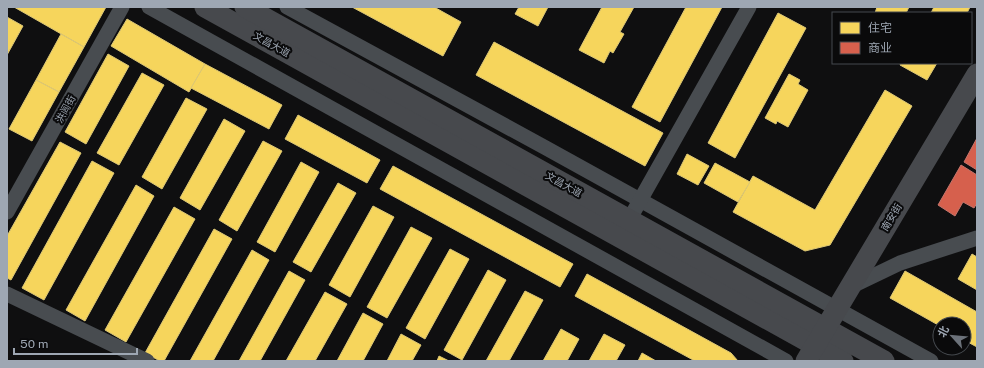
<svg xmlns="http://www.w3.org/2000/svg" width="984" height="368" font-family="'Public Sans','Noto Sans SC',sans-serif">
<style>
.homes{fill:#f6d55c;stroke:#dcc776}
.shops{fill:#d6604d;stroke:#c5756c}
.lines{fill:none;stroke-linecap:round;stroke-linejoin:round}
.street{stroke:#484c50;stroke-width:15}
.secondary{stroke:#47494d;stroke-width:21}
.labels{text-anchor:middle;stroke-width:4;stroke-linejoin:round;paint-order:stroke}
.street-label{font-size:10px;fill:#9ea7b3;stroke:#0a0a0b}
</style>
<rect width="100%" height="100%" fill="#0f0f10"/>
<g class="homes">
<path d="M14,7H106L84,47Z"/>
<path d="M352,7H434L461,22L443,56Z"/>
<path d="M519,7H548L538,26L515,14Z"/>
<path d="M602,7H634L620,32L624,34L613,53L610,51L604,63L579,50Z"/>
<path d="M686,7H722L660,122L632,107Z"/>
<path d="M877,7H909L906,13H875Z"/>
<path d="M934,7H970L967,13H931Z"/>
<path d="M778,13L806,28L735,158L708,143Z"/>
<path d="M7,17L23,26L7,55Z"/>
<path d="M127,19L205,64L189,92L111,46Z"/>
<path d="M61,34L84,47L59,92L36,80Z"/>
<path d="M494,42L663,133L645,166L476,75Z"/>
<path d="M108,54L129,66L86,144L65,132Z"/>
<path d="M901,63H937L927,80L900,65Z"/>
<path d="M205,64L282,105L269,129L191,88Z"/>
<path d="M142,73L164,85L119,165L97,153Z"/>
<path d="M789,74L800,80L798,84L808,90L788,127L777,121L776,124L765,118Z"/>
<path d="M36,80L59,92L32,141L9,129Z"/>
<path d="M885,90L912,106L830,245L805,251L733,212L753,176L815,210Z"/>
<path d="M186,98L207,109L162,189L142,177Z"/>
<path d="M298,115L380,160L367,183L285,139Z"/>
<path d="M224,119L245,131L200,210L180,198Z"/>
<path d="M263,141L282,151L237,231L219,220Z"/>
<path d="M60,142L81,153L11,280L7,278V236Z"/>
<path d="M687,154L709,166L698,185L677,174Z"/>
<path d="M92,161L114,173L44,300L22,288Z"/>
<path d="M301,162L319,172L275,252L257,242Z"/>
<path d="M715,163L750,182L738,202L704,183Z"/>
<path d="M393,166L573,264L560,287L380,189Z"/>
<path d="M338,183L356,193L311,272L293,262Z"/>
<path d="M136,185L154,196L85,321L66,310Z"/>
<path d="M373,206L394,217L350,297L329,285Z"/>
<path d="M174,207L195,219L126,342L105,330Z"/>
<path d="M411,227L432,238L387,318L367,307Z"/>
<path d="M214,229L232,239L164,361H160L145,353Z"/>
<path d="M450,249L469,259L425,339L406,328Z"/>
<path d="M252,250L269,260L213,361H190Z"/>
<path d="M972,254L977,257V290L958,279Z"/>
<path d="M488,270L506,280L462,360L444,350Z"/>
<path d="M289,271L305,280L260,361H239Z"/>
<path d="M905,271L977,312V347L964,340V324H940V326L890,298Z"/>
<path d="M587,274L731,353L738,361H695L575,296Z"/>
<path d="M525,291L543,300L509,361H486Z"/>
<path d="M325,292L347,304L315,361H286Z"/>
<path d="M363,313L383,324L363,361H337Z"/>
<path d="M561,329L579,339L567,361H543Z"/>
<path d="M401,334L421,345L412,361H387Z"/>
<path d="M604,334L625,345L616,361H589Z"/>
<path d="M642,353L656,361H638Z"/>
<path d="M439,356L449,361H437Z"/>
</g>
<g class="shops">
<path d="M977,138V170L964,162Z"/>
<path d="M961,165L977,175V203L974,208L963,202L955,216L938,205Z"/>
</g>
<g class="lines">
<g class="street">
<path d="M149,7L786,361"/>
<path d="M287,7L546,148L931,361"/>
<path d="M7,212L122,7"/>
<path d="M629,220L749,7"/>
<path d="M850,287L900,263L977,238"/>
<path d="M7,294L147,361"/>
</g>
<g class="secondary">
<path d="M205,7L843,361"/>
<path d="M245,7L884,361"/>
<path d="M806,361L977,74"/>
</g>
</g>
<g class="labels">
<g class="street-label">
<text transform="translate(272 44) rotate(29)" y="4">文昌大道</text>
<text transform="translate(65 109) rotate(-61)" y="4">洪闾街</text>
<text transform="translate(564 184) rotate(29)" y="4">文昌大道</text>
<text transform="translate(891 217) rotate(-59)" y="4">南安街</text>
</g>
</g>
<rect width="984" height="368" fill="none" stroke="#9ea7b3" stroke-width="16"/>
<rect x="832" y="12" width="140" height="52" fill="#0a0a0b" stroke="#45494e"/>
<rect x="840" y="22" width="20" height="12" fill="#f6d55c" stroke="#45494e"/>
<text x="868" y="32" font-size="12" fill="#9ea7b3">住宅</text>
<rect x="840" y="42" width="20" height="12" fill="#d6604d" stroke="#45494e"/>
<text x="868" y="52" font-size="12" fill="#9ea7b3">商业</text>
<g transform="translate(952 336) rotate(297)"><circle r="19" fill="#0a0a0b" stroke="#45494e"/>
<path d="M0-3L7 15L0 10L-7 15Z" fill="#6c727a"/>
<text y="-6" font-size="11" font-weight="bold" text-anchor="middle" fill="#9ea7b3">北</text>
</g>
<path d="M14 348v6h123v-6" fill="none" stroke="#9ea7b3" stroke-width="2"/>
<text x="20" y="348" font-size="12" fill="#9ea7b3" stroke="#0a0a0b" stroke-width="3" paint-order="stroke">50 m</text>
</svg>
